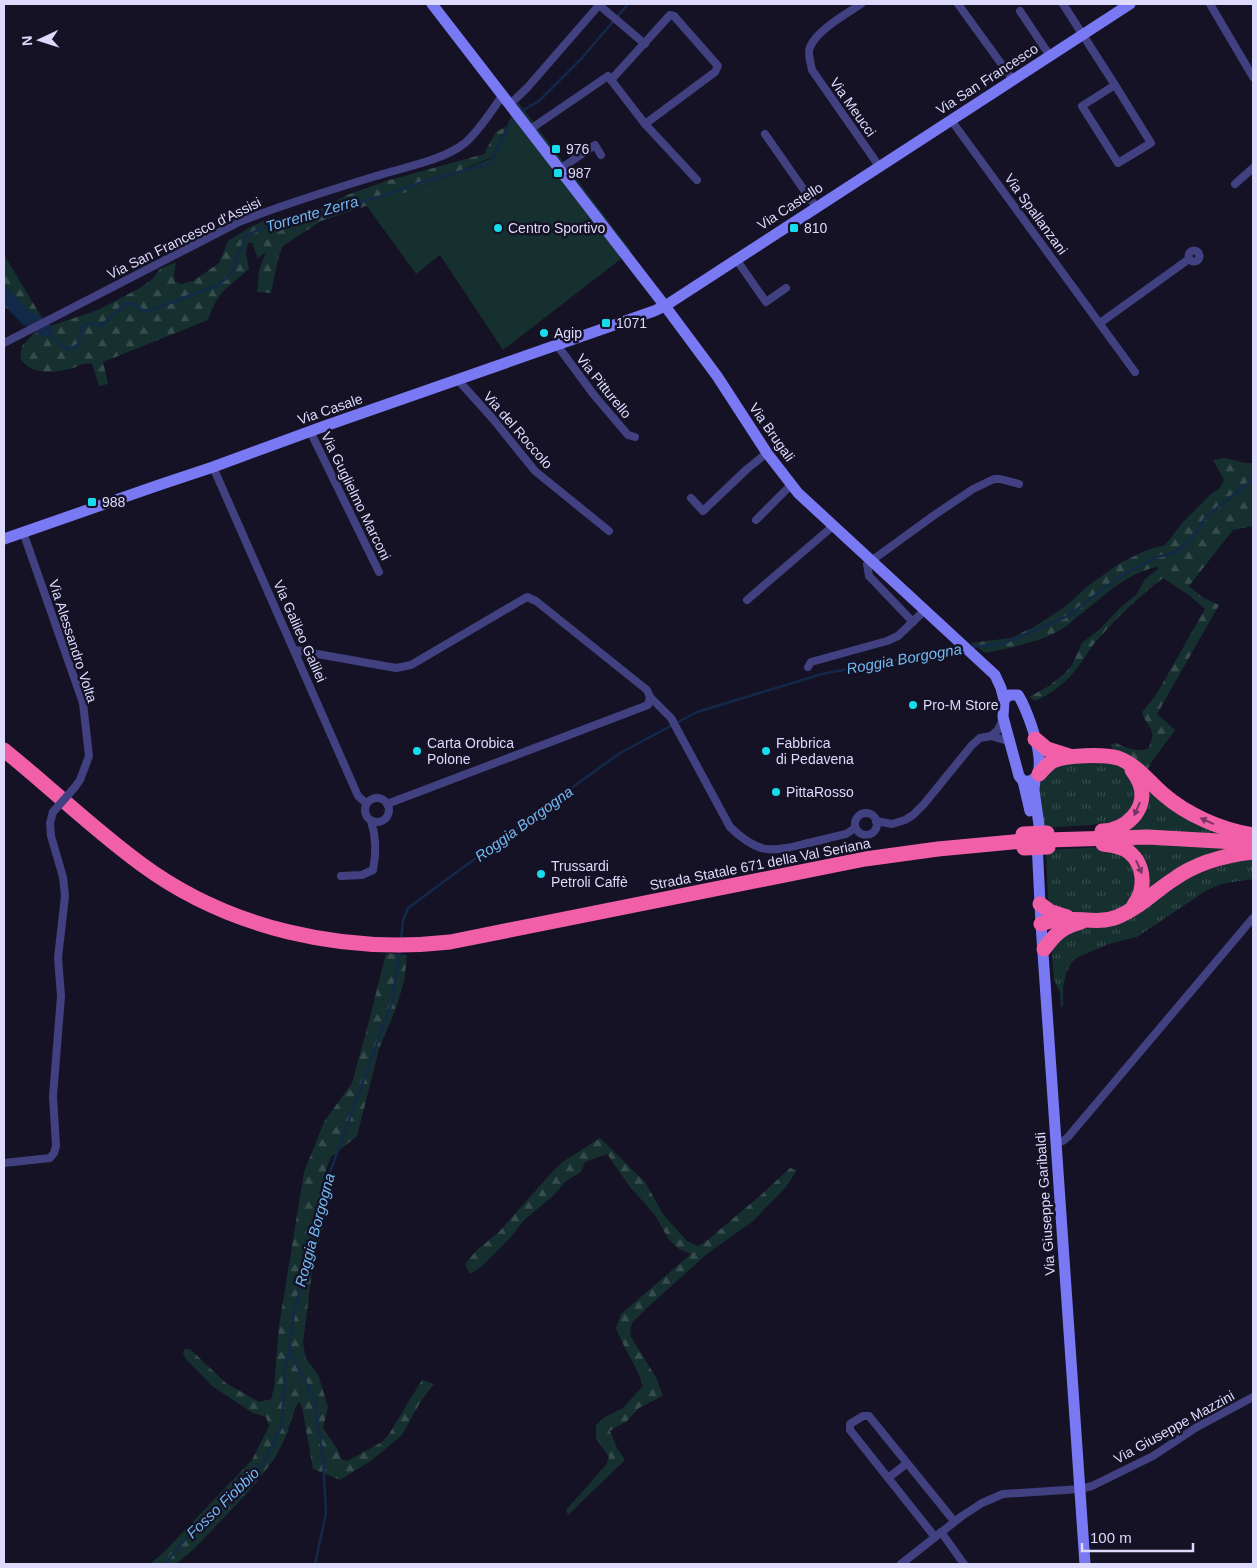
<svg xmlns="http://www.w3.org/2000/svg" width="1257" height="1568" font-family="Arial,sans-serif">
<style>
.grass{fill:url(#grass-tufts)}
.forest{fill:url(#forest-firs)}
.pitch{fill:#15302e}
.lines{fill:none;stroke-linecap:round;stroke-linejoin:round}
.stream{stroke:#132949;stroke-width:2.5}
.river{stroke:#132949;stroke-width:14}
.street{stroke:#414181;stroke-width:8}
.secondary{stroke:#7979f4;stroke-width:11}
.highway{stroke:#f25fa9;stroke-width:15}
.street-bridge{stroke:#414181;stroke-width:8}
.highway-bridge{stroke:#f25fa9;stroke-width:15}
.oneway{fill:#783561}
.poi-dot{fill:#16dcec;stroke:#151226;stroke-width:2}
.labels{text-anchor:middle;stroke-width:5;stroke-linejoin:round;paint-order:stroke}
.street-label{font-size:14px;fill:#dddafc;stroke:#151226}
.poi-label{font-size:14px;fill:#dddafc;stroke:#151226;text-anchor:start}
.water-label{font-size:15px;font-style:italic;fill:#70baf3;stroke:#151226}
</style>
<defs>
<pattern id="grass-tufts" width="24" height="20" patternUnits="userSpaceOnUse" patternTransform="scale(1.25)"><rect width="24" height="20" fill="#15302e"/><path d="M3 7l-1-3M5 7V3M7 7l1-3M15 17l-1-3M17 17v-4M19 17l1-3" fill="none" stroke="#374d4d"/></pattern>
<pattern id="forest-firs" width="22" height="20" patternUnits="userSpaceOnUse" patternTransform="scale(1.25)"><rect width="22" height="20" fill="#15302e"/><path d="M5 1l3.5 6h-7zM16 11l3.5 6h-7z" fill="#374d4d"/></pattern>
</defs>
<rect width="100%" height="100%" fill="#151226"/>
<g class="grass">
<path d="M1104,761L1127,769L1136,789V804L1118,821L1091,825L1041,828L1040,779L1053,764Z"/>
<path d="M1144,785L1235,836L1126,831Z"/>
<path d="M1125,843L1242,848L1146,891Z"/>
<path d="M1102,847L1122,852L1137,873L1133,900L1111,913L1086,915L1052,908L1048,899L1046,850Z"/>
<path d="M1253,857V879L1221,884L1207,890L1137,937L1109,944L1078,957L1072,962L1066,973L1063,987V1007H1061L1060,992L1054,980L1052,954L1054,944L1074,927L1114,925L1127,921L1195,873Z"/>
</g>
<g class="forest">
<path d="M507,126L492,157L423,187L321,221L283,246L279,255L271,293L257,292L259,270L266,252L258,258L252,243H248L246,253L249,269C227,288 218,291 208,320L103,362L108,384L99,386L92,364C81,362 79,367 70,369C52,373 30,375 20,358L22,346L33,334L50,326L98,310L140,288L151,280L160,269L176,262L174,274L175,281L181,284L193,281L219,263L228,241L252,226L266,220L305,214L322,208L347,195L386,181L484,154L496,132Z"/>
<path d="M4,255L41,316L28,325L6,308L4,304Z"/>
<path d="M1224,458C1234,459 1243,464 1253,463V526L1233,530L1189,586L1202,597L1219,605L1157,714L1175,730L1150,764L1151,765L1147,769L1128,755L1112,748L1111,744L1116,743C1126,748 1137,752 1148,749C1158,727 1148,731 1142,712L1156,695L1205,609L1189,595L1163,578C1141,595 1118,616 1100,637C1091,646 1085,658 1077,668C1067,682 1050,695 1035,701L1029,697L1049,686L1065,673L1072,665L1082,643L1100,629L1122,606L1137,594L1145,579L1158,569L1157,567C1125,573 1101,599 1077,617C1072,621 1067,626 1062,629C1039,643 1011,647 986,653L970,643L1011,638L1034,627L1066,606L1088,586L1120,563L1147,550L1165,545L1183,522L1212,493L1219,489L1224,480L1213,460Z"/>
<path d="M386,953L407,955L404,982L396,1008L379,1049L357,1136L331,1157L326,1170L324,1211L325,1221L313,1264L303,1343L306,1359L318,1374L328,1407L323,1428L338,1450L341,1459L347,1461L382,1442L389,1434L422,1380L434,1384L421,1401L402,1435L372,1460L340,1480L313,1469L302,1407L299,1402C294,1407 293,1420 288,1428L289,1430L275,1458L249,1491L194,1549L176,1564H150L163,1553L252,1460L269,1426L266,1417L253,1413L212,1386L186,1359L183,1353L184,1349H190L226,1383L259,1402L271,1399L274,1388L279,1326L304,1172L324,1122L352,1083L368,1025Z"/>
<path d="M600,1138L645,1182L663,1214L678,1231L687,1241L697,1246L704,1243L761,1195L790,1168L797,1170L786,1187L752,1222L708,1253L649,1306L632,1323L630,1332L631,1337L657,1379L663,1396L639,1408L627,1421L610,1431L617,1448L625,1460L568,1515L566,1510L606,1465L609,1457L596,1438V1425L605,1417L623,1408L643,1386C637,1365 623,1348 616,1328L621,1314L691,1254L679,1249L669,1240L655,1215L630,1187L607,1154L585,1162L581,1172L566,1181L553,1196L524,1220L511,1237L480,1268L470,1274L465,1264L477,1250L499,1232L553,1171L564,1161Z"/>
</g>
<path class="pitch" d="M518,102L631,251L503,350L440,255L416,274L366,205L423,187L492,158Z"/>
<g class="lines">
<g class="stream">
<path d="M520,112L539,101L582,58L628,4"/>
<path d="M45,330L67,350L78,345L82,327L88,323L101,326L125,304L132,303L145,312L216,286L230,276L246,236L258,230L382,196L428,180L490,164L504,135L515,118"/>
<path d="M971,647L1002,644L1068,616L1118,578L1154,558L1176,552L1193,537L1206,517L1253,479"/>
<path d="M401,940L403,921L408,908L559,797L620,753L697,712L822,674L961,648"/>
<path d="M164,1564L189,1535L263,1464L282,1426L285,1366L289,1352"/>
<path d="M315,1564L326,1513L323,1457L314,1398L289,1351L293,1319L322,1194L392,1002L400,950"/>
</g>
<path class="river" d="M4,294L27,319L36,321L45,330"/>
<g class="street">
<path d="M861,4C846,14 817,30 810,47C807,53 811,64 812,70L879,166"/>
<path d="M958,4L1013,80"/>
<path d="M1063,4L1115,85L1082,106L1118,163L1151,143L1115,85"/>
<path d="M1210,4L1253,77"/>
<path d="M599,5L645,44"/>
<path d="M1020,11L1050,56"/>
<path d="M611,80L670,15L674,16L718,66L715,72L645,124"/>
<path d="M510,104L527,88L600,4"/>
<path d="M951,120L1135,372"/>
<path d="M529,130L608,76L645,124L697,180"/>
<path d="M765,134L816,207"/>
<path d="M560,169L595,145L601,155"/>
<path d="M1235,184L1253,168"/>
<circle cx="1194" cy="256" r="5.5"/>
<path d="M736,259L766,302L786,288"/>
<path d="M1100,323L1189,259"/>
<path d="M4,343L239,222C284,204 330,190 376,176C404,167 442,161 465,143C480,130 491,111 503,95"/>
<path d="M557,345L594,395L628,435L635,437"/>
<path d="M458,380L493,419L535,471L609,531"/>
<path d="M310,431L379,572"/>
<path d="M213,467L358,796L366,803"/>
<path d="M691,498L703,511L747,469L767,453"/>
<path d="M756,520L791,485"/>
<path d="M23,532L83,703L89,756L80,780L75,787"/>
<path d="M747,600L833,526"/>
<path d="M913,622L869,576L867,564L933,516L973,489L994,479H1000L1019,484"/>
<path d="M295,650L396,668L411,665L527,597L536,601L647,690L650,697L648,705L387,804"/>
<path d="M808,667L811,662L887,641L898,636L925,610"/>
<path d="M650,697L671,718L730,827C757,853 770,853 804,844C818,841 832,837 846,834L855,828"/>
<path d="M1003,719L998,730L991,736L1011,742"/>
<circle cx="377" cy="810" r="12"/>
<circle cx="866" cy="824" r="11"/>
<path d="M876,821L892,824L905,820L913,815L924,804L972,745L980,738L991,736"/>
<path d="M341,876L362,875L373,870C376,855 376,836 371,821"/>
<path d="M1056,1142L1063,1141L1068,1137L1253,918"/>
<path d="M4,1163L50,1158L54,1153L56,1146L53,1096L61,996L58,958L65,896L63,877L51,836L50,823L53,812"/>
<path d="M888,1478L906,1464"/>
<path d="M941,1532L964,1564"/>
<path d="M935,1537L850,1430V1424L863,1416H869L954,1521"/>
<path d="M901,1564L962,1516L982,1503L1003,1494L1080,1489L1092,1486L1153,1456L1197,1427L1253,1397"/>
</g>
<g class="secondary">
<path d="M432,4L665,306L717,376L767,453L798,493L995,675L1001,688L1004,700L1003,717L1019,776L1023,781C1058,787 1027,708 1018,695H1009L1004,700"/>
<path d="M4,539L159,485L213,467L322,427L654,311L665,306L1130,4"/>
<path d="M1035,780L1034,790L1039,825L1037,842L1041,924L1085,1564"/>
<path d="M1023,781L1030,811"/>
</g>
<g class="highway">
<path d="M1035,739L1047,749L1069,756"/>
<path d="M4,750C50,787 93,829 141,864C229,929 343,954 450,942L865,859L938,849L1024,841"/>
<path d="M1039,774C1043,770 1047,764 1053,761C1066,755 1103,754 1118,758C1136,764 1149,782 1163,794C1187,815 1222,830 1253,835"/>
<path d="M1102,831C1125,831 1149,809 1140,784C1138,779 1135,774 1132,770"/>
<path d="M1047,840L1148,837L1253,843"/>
<path d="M1103,844C1111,845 1122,846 1129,852C1145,865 1146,890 1134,905"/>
<path d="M1040,904L1051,912L1067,917"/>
<path d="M1041,924C1068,913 1094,926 1117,917C1138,909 1155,891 1174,879C1196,863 1227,855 1253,852"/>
<path d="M1044,949C1055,934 1062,927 1081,922"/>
</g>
<path class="street-bridge" d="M53,812L75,787"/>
<g class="highway-bridge">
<path d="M1023,834L1047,833"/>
<path d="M1024,848L1048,847"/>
</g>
</g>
<defs><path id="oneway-solid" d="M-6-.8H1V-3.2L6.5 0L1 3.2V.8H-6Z" transform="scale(1.25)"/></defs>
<g class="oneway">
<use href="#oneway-solid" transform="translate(1137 809) rotate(114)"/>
<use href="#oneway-solid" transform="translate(1207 821) rotate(-156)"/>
<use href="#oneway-solid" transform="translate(1139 867) rotate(66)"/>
</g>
<g class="poi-dot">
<rect x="551" y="144" width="10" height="10" rx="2.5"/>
<rect x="553" y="168" width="10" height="10" rx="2.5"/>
<circle cx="498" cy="228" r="5"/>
<rect x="789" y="223" width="10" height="10" rx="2.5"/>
<rect x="601" y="318" width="10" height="10" rx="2.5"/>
<circle cx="544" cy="333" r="5"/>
<rect x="87" y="497" width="10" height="10" rx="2.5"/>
<circle cx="913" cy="705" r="5"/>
<circle cx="417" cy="751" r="5"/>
<circle cx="766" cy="751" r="5"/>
<circle cx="776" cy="792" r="5"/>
<circle cx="541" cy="874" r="5"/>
</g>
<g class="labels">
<g class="street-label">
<text transform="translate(987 79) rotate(-33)" y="5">Via San Francesco</text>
<text transform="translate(853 107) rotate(55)" y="5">Via Meucci</text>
<text transform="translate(790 206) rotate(-33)" y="5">Via Castello</text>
<text transform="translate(1036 214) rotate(54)" y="5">Via Spallanzani</text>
<text transform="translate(184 238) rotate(-26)" y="5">Via San Francesco d'Assisi</text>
<text transform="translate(604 386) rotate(51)" y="5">Via Pitturello</text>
<text transform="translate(330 409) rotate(-19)" y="5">Via Casale</text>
<text transform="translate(518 430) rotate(49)" y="5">Via del Roccolo</text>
<text transform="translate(772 432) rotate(55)" y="5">Via Brugali</text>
<text transform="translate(356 496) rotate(64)" y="5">Via Guglielmo Marconi</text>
<text transform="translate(300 631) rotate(66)" y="5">Via Galileo Galilei</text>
<text transform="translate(73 641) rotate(72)" y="5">Via Alessandro Volta</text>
<text transform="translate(760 864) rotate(-11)" y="5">Strada Statale 671 della Val Seriana</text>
<text transform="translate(1045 1204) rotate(-94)" y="5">Via Giuseppe Garibaldi</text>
<text transform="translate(1174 1427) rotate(-29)" y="5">Via Giuseppe Mazzini</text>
</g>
<g class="poi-label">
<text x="566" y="154">976</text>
<text x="568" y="178">987</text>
<text x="508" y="233">Centro Sportivo</text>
<text x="804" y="233">810</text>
<text x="616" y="328">1071</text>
<text x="554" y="338">Agip</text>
<text x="102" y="507">988</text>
<text x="923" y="710">Pro-M Store</text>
<text x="427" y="748">Carta Orobica<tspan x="427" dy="16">Polone</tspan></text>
<text x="776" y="748">Fabbrica<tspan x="776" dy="16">di Pedavena</tspan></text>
<text x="786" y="797">PittaRosso</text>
<text x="551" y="871">Trussardi<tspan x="551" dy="16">Petroli Caffè</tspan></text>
</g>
<g class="water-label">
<text transform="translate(312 214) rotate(-16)" y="5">Torrente Zerra</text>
<text transform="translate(904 659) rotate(-10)" y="5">Roggia Borgogna</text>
<text transform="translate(524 824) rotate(-36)" y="5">Roggia Borgogna</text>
<text transform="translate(315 1230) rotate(-75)" y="5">Roggia Borgogna</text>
<text transform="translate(223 1503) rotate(-44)" y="5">Fosso Fiobbio</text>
</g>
</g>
<rect width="1257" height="1568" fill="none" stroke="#dddafc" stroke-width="10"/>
<g transform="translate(40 40) rotate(266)" stroke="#151226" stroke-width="4" paint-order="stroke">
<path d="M0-4L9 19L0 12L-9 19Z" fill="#dddafc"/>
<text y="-8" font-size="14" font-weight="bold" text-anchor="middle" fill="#dddafc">N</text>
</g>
<path d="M1082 1543v8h111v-8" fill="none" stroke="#dddafc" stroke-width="2.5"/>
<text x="1090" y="1543" font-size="15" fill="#dddafc" stroke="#151226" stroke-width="4" paint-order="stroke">100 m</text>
</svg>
